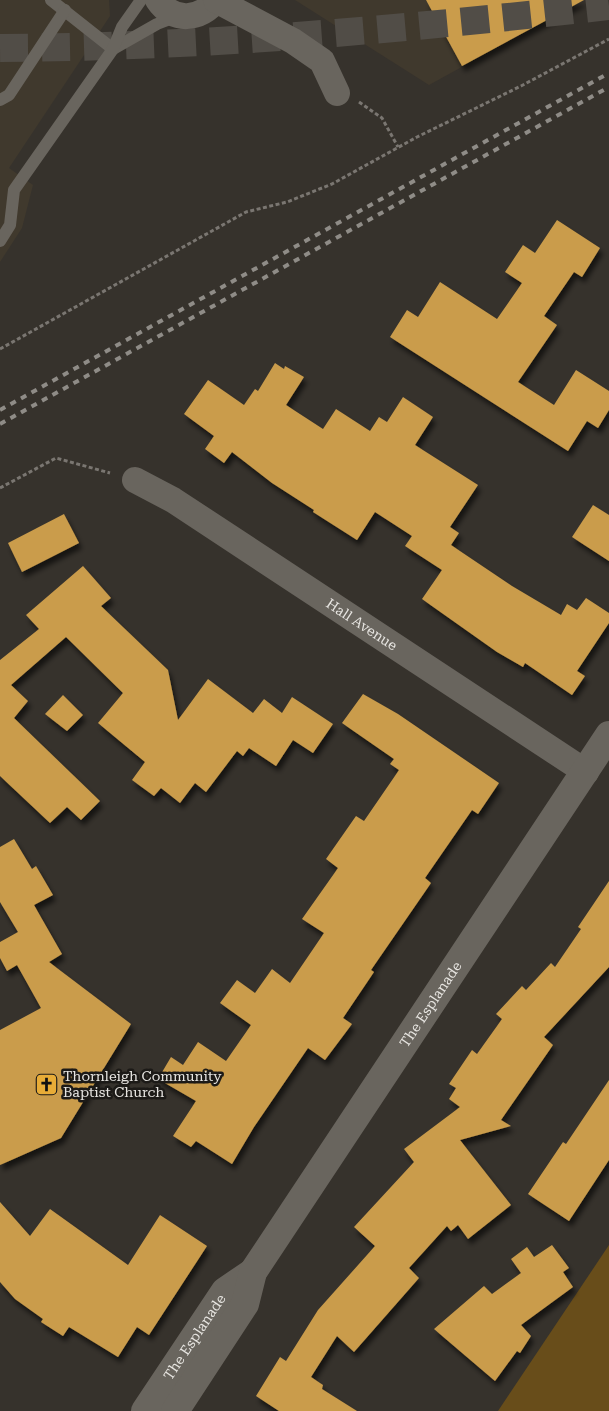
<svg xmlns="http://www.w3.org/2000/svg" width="609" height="1411" font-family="'Roboto Serif',serif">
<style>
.built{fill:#40392d}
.green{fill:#684d1a}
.building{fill:#ca9c4c;filter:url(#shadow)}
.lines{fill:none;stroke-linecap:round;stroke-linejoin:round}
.highway-tunnel{stroke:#514d47;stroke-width:28;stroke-dasharray:28 14;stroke-linecap:butt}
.path{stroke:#7a7671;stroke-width:3;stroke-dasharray:4 2.5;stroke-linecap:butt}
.lane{stroke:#69655e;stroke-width:12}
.street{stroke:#69655e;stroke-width:26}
.secondary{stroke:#69655e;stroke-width:28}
.rail{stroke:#8f8c87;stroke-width:4;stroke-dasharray:6 6;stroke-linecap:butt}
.labels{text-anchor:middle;stroke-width:5;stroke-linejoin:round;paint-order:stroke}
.street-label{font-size:14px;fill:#e7e5e1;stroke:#1c1a17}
.poi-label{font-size:14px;fill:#e7e5e1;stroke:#1c1a17;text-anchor:start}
</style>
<defs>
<filter id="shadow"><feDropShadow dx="3" dy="5.5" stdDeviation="2.5" flood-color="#0009"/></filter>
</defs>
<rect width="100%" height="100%" fill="#36322c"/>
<g class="built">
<path d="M0,0H109L110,16L9,168L33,185L22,228L0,262Z"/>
<path d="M295,0H584L429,85Z"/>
</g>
<path class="green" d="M609,1245V1411H498Z"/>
<g class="building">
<path d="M426,0H584L462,66Z"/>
<path d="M557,220L600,248L582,277L574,272L544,316L557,325L518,382L554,405L576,370L609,391V410L598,428L587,421L568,451L390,337L407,310L418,317L440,282L497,319L522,283L505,272L523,245L535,253Z"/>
<path d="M275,363L284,369L285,366L304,377L286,405L323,429L336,409L370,431L379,417L387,422L403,397L433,417L415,445L478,485L450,527L459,533L451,545L512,586L561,615L567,604L577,610L586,598L609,613V623L577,671L585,676L572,695L525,663L523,667L497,652L422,599L442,570L405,546L412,536L375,512L357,540L313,512L314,510L272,483L232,452L224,463L205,449L214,436L184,414L208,380L244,405L255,389L258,391Z"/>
<path d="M593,505L609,515V561L572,537Z"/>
<path d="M64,514L79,543L22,572L8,543Z"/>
<path d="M83,566L111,598L101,606L168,670L178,720L208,679L253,713L264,699L282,713L292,697L333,724L313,753L293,740L276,766L249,748L243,756L237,751L206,792L195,783L180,803L161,788L154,796L132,780L145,762L98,723L123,693L66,637L11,685L28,701L14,718L100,801L81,820L67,807L50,823L0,776V660L39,629L26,615Z"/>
<path d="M363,694L398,714L499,783L478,814L472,810L425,878L431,883L371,970L374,972L343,1018L352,1024L325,1060L308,1048L254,1127L232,1164L196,1141L191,1147L173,1136L196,1101L158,1079L171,1057L183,1065L198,1042L226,1061L251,1025L220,1003L237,980L255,993L272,969L290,983L324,933L302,919L338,868L326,859L356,816L364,821L399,770L390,764L394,759L342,723Z"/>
<path d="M63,695L83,715L67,731L45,714Z"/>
<path d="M14,839L32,869L36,866L53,895L34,905L62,954L49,962L131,1024L61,1138L0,1165V1030L41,1008L17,965L7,971L0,958V942L18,932L0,902V847Z"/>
<path d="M609,881V967L544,1037L553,1045L501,1120L511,1126L460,1140L511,1205L468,1239L458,1225L451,1231L447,1226L409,1268L419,1278L354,1352L337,1336L311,1377L323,1385L322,1389L357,1411H279L256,1396L280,1357L286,1361L318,1310L375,1246L354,1227L414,1162L404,1149L460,1107L449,1099L456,1088L449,1084L472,1050L477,1054L502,1019L496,1014L522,986L526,990L551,963L555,967L581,929L578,927Z"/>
<path d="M609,1080V1160L569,1221L528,1194L563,1142L566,1144Z"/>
<path d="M0,1202L30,1236L50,1209L128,1265L160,1215L207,1246L149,1335L137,1327L118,1357L69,1327L63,1336L41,1322L43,1319L15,1299L0,1282Z"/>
<path d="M552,1245L569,1268L563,1272L573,1287L521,1325L531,1336L520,1353L517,1351L495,1381L434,1329L484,1286L492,1294L521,1273L511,1259L527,1247L534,1257Z"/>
</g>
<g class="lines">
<path class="highway-tunnel" d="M0,48C204,47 407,29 609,6"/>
<g class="path">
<path d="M359,102L382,118L398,147"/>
<path d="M0,349L246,212L287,202L332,184L417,137L521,86L609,39"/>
<path d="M0,488L56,458L110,473"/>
</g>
<g class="lane">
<path d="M51,0L113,49"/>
<path d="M113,49L157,24L178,16"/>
<path d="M0,100L9,95L65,10"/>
<path d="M0,241L10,225L14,190L113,49L122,27L141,0"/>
</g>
<g class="street">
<path d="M158,0C173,23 201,20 216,0"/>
<path d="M216,0L293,41L322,61L337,93"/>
<path id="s1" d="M135,480L173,500L586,772"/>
</g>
<g class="secondary">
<path id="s2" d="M145,1411L225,1291L253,1272"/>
<path id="s3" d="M175,1411L245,1304L253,1272L609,735"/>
</g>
<g class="rail">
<path d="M0,410L609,73"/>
<path d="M0,424L609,87"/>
</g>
</g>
<defs>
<symbol id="church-square" viewBox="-11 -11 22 22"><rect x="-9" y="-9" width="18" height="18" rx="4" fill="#e8ac37" stroke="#1c1a17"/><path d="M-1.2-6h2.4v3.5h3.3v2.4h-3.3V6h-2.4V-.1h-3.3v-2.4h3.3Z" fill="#111"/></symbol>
</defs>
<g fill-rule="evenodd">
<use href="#church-square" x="34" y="1072" width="25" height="25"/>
</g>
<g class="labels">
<g class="street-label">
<text dy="5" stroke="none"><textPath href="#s1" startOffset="269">Hall Avenue</textPath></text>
<text dy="5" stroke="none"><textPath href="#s3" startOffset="482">The Esplanade</textPath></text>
<text dy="5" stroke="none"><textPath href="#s2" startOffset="89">The Esplanade</textPath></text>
</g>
<g class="poi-label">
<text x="63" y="1081">Thornleigh Community<tspan x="63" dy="16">Baptist Church</tspan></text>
</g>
</g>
</svg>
